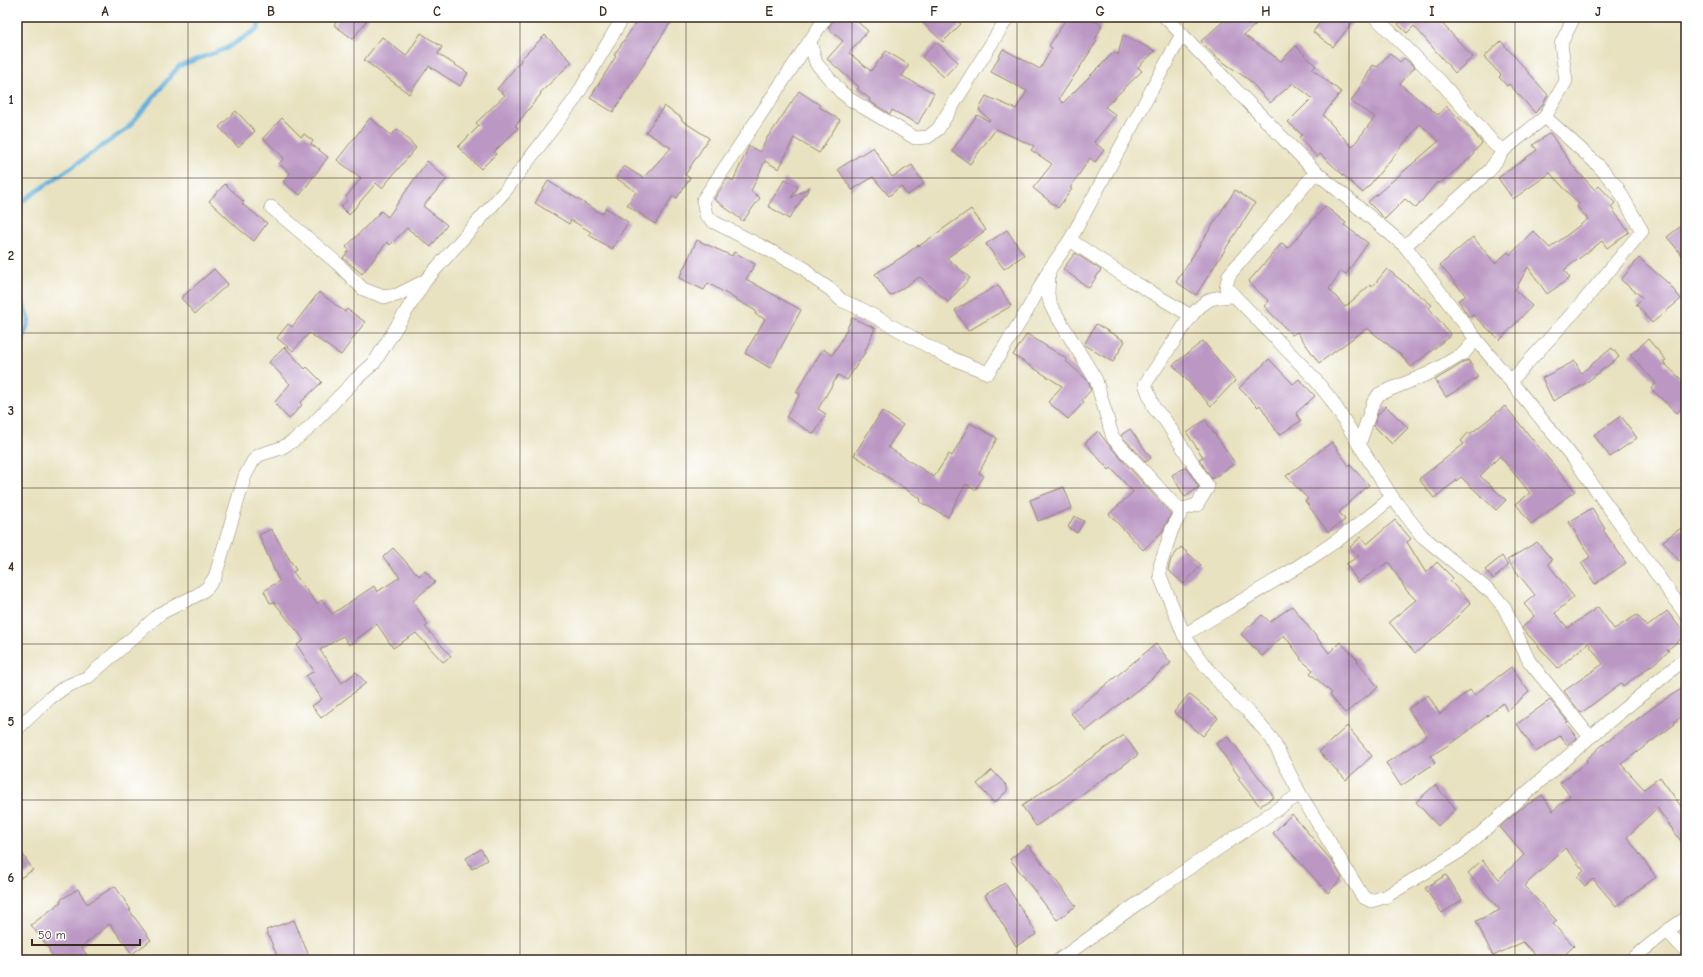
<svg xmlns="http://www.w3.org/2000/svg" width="1703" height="977" font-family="'Comic Neue',sans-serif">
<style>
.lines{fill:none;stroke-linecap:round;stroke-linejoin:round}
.stream{stroke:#63b0dd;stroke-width:4.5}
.building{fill:#bb98c4}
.street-casing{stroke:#92866f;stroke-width:14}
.street{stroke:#fff;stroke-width:13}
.grid{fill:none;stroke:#3b2a1e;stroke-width:1;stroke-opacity:0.55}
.neatline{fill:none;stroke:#3b2a1e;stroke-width:1.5}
.grid-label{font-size:13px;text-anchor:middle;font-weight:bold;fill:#3b2a1e}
</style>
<rect width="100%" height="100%" fill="#fff"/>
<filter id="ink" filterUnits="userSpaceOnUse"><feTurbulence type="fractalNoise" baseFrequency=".025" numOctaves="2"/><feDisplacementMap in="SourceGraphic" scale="8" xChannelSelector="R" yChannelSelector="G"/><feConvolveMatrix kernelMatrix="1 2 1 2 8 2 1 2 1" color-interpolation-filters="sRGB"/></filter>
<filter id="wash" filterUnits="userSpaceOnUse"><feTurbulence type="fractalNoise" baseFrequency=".012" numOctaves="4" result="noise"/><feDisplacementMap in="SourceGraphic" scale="16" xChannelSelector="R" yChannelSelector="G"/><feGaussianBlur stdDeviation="0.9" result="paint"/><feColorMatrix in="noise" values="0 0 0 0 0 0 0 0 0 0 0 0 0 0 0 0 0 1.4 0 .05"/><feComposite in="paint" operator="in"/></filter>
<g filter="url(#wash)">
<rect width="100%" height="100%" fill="#e8e2c0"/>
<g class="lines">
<g class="stream">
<path d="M17,205L128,128L179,66L225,49L258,29L260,17"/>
<path d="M17,296L21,297L29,320L17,360"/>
</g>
</g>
<g id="blocks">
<g class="building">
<path d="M340,17H369L353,39L334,25Z"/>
<path d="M640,17H674L613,112L590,98L616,56L614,55Z"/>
<path d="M836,17H852L868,31L849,53L871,71L886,51L909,65L902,76L934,93L918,124L892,110L890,114L869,101L870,99L857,89L859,87L827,59L843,41L828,28Z"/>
<path d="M917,17H953L961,24L943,42Z"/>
<path d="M1067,17H1087L1102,25L1095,40L1097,41L1059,99L1063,103L1114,52L1118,55L1123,35L1155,51L1138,67L1142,71L1105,107L1116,115L1094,142L1104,150L1095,162L1090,158L1070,188L1072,189L1058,208L1033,188L1052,164L1031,150L1034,146L996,129L970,164L952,151L977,115L989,121L990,120L979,110L986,96L1016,109L1027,91L991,72L1003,49L1040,69L1052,48L1049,46Z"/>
<path d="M1228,17H1264L1244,35L1281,61L1296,46L1316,66L1312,69L1341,92L1323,115L1352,147L1375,117L1351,102L1373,65L1377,67L1390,53L1400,62L1404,58L1415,67L1400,84L1438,115L1446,106L1472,130L1482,143L1473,153L1474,155L1439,184L1437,182L1416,208L1405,199L1385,219L1368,202L1439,141L1420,124L1363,193L1320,154L1317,157L1299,137L1302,135L1288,122L1312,98L1293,83L1270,103L1249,80L1216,57L1201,41Z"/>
<path d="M1324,17H1357L1333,47L1313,32Z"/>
<path d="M1404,17H1436L1473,57L1455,73L1414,26L1407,33L1398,24Z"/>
<path d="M421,33L442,47L438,54L468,73L460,86L429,66L409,94L364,60L382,37L406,56Z"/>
<path d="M545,35L572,62L540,93L541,94L515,126L518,128L494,152L496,154L481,169L458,147L479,126L476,123L505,95L497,89L521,61L520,60Z"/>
<path d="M1501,41L1548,95L1542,106L1535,113L1509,84L1507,86L1499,77L1501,75L1484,57Z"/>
<path d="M936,42L958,62L944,77L922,57Z"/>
<path d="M799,91L820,105L819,107L840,120L819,153L794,138L779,169L765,161L751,191L760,198L743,221L714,199L728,178L733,181L749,146L760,152L768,136H769Z"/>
<path d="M664,106L682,118L681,120L709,138L685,175L690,178L677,198L673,196L655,224L627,205L636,192L616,178L624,166L643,178L671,148L646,132Z"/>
<path d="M236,111L255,131L238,147L219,127Z"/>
<path d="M282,118L301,137L304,134L313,141L311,144L328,157L300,195L283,182L290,173L279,164L284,158L263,138Z"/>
<path d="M370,118L391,135L398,129L416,148L382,188L376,183L349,215L341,207L348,199L346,197L361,178L337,160Z"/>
<path d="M1550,133L1572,165L1595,190L1599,186L1615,203L1611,207L1629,232L1607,248L1602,241L1564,270L1570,278L1547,294L1528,267L1515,290L1532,306L1500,340L1473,315L1469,317L1458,300L1466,296L1440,265L1473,237L1495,263L1508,252L1510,255L1533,231L1550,248L1588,219L1577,207L1579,204L1550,173L1513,199L1498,178L1537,150L1533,145Z"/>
<path d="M873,147L892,177L912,165L924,184L907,195L901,186L889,196L873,177L852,190L838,169Z"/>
<path d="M427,161L447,179L423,206L447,225L431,247L407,228L390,245L387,242L362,274L343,258L349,250L346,247L381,211L388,217Z"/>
<path d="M785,179L798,187L791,198L810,187L789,219L768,206Z"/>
<path d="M548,181L602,214L606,208L628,222L612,249L589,235L591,232L571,220L569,224L535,203Z"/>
<path d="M225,184L244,202L242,204L267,223L254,241L240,230L209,201Z"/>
<path d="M1235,190L1255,203L1196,295L1176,282Z"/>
<path d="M1325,206L1346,223L1344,225L1368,243L1346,274L1341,271L1329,289L1345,307L1370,285L1372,287L1387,269L1432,305L1429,308L1451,335L1411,367L1401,355L1367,328L1319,363L1297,332L1292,335L1264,306L1269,301L1248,282L1282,243L1288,248Z"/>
<path d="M971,209L986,230L947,258L970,278L948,302L920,277L890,296L875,274L905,255L918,245L919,246Z"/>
<path d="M1681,226L1686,232V260L1667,237Z"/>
<path d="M1007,230L1024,255L1004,269L986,244Z"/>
<path d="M697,240L732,256L734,252L755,264L746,279L801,310L770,368L745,353L765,319L755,314L756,311L708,283L704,290L679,278Z"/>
<path d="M1075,253L1101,270L1089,288L1063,269Z"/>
<path d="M1639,258L1668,283L1681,299L1652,323L1636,304L1643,298L1621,280Z"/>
<path d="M214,269L228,284L195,314L181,298Z"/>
<path d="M998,285L1011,306L968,331L955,310Z"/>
<path d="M319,292L345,312L347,309L365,322L341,355L309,333L293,351L277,338L288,324L292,327Z"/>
<path d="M852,318L875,328L864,354L847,380L838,375L818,409L826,414L814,434L786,417L800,394L796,392L823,349L832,355L841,341Z"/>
<path d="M1096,324L1125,341L1113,362L1084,345Z"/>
<path d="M1027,334L1067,359L1066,361L1085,378L1089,383L1091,390L1082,400L1084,402L1068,419L1048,402L1062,386L1013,355Z"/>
<path d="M1648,339L1666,360L1663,362L1686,384V403L1677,413L1651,389L1656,383L1630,355Z"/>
<path d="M1203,341L1235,381L1211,406L1173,365Z"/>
<path d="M285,347L305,369L307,367L322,382L300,403L302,405L289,419L274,403L290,384L269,362Z"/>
<path d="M1612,348L1619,357L1583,385L1553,401L1542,378L1575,361L1581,373Z"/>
<path d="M1269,359L1293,384L1299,379L1315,396L1296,413L1301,421L1279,435L1260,405L1258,407L1239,388Z"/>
<path d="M1468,360L1478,377L1446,397L1435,380Z"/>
<path d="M1386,406L1408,428L1392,444L1374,426L1378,414Z"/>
<path d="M1505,406L1575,491L1531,524L1516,504L1530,493L1500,456L1480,476L1506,500L1496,510L1461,477L1434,498L1419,479L1464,444L1461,441L1469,432L1470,434Z"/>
<path d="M882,411L903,425L888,447L934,477L949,454L952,456L970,423L997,438L979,473L984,476L975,490L966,484L948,517L920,502L921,499L854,455Z"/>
<path d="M1621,416L1637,438L1610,457L1594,435Z"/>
<path d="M1205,420L1235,463L1212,479L1199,459L1203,457L1187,433Z"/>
<path d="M1130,429L1151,458L1146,462L1121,435Z"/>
<path d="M1098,431L1107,443L1171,514L1163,531L1143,550L1109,514L1133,492L1111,468L1109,470L1085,443Z"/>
<path d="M1332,442L1349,466L1350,465L1369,485L1339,512L1345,520L1328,532L1305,501L1308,499L1286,476Z"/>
<path d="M1186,467L1199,487L1185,497L1172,475Z"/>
<path d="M1064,487L1072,508L1038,521L1030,500Z"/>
<path d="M1592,508L1605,529L1603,530L1626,563L1595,584L1581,563L1590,557L1569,522Z"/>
<path d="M1074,516L1084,521L1077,533L1068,527Z"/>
<path d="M1395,520L1411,539L1407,542L1426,573L1437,562L1453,578L1450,581L1471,603L1445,629L1415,653L1389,622L1416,600L1406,590L1389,562L1358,582L1346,564L1359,556L1350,547L1361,537L1367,544Z"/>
<path d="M1681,528L1686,534V556L1679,561L1663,541Z"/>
<path d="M271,529L296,570L293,572L317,604L322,600L332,614L374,586L377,592L400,577L383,557L393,548L419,576L425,571L435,582L413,601L428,625L425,627L451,656L443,662L416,633L393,648L377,624L349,645L343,636L320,650L342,683L356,672L366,683L321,718L312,706L322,699L306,676L314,671L297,645L304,640L274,602L270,603L264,591L279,581L259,535Z"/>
<path d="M1537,542L1552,560L1548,564L1574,597L1555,613L1568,628L1598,607L1614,629L1637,615L1647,627L1667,611L1686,635L1667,650L1669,651L1651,666L1623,686L1621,683L1581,713L1564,691L1603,664L1588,643L1558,668L1522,628L1534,616L1524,604L1535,595L1507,560Z"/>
<path d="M1181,547L1201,565L1184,584L1168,570L1171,559Z"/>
<path d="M1502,556L1508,566L1493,579L1485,570Z"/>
<path d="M1292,606L1329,653L1340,642L1358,660L1357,661L1378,687L1345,713L1330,695L1332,693L1310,673L1313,670L1300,659L1301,658L1284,635L1262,656L1241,634L1262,615L1270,622Z"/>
<path d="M1156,644L1171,663L1086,731L1071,713Z"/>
<path d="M1511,667L1529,692L1507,711L1503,703L1462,736L1431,756L1435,763L1401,786L1386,763L1427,736L1408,709L1428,695L1440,714L1470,690L1474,695Z"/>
<path d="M1686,686V714L1674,722L1675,724L1621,764L1644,789L1660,777L1686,813V848L1657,808L1627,837L1656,877L1616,906L1593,879L1585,886L1577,877L1584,871L1565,848L1524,886L1557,921L1553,924L1574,946L1559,960H1540L1523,942L1493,956L1476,921L1500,910L1468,873L1482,860L1499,879L1524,855L1500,827L1519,810L1542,795L1553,811L1570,796L1560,783L1587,762L1586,760L1600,747L1659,703Z"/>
<path d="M1189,694L1218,718L1203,736L1174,712Z"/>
<path d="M1550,700L1568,722L1566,723L1577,738L1567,745L1560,736L1536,752L1517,724Z"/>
<path d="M1347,726L1372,756L1346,780L1319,752Z"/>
<path d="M1124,735L1138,755L1036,826L1022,806Z"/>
<path d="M1228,736L1274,797L1260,806L1238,779L1240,778L1216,744Z"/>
<path d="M992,770L1007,786V791L994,803L977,784Z"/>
<path d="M1435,785L1456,809L1438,826L1416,802Z"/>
<path d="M1292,814L1331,860L1342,878L1328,893L1273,833Z"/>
<path d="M17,845L33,870L17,880Z"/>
<path d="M1028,845L1076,906L1057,920L1010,859Z"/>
<path d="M481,849L487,860L472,869L466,858Z"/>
<path d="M1446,875L1462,900L1442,913L1425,888Z"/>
<path d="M1005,883L1037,934L1016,946L985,895Z"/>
<path d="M115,886L131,910H129L151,940L132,954L110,924L81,947L91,960H56L49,951L50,950L31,925L61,902L60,900L78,889L87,904Z"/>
<path d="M294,920L303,942L311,960H279L266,930Z"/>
</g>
</g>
</g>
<g filter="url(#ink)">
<use href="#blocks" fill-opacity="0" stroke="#92866f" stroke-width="1"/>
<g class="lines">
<defs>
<g id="street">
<path d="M826,17L703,200L706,215L714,222L804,268L812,277L831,290L841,300L863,310L944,355L988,373L1027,311L1049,270L1070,240L1182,34"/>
<path d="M1165,17L1316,172L1405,246L1476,339L1574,459L1686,615"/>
<path d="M1375,17L1441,82L1495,145L1504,150"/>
<path d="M810,42L816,63L841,92L851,100L915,138L928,137L938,129L1008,17"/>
<path d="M1545,117L1566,81L1561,44L1574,17"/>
<path d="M1316,172L1229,275L1226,287L1314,378L1332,401L1392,497L1422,536L1493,594L1504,607L1529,661L1590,737"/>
<path d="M271,207L337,263L363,289L384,297L397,295L425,281L505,191L575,99L623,17"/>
<path d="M1070,240L1129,279L1191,316L1145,384L1154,408L1165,420L1208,487L1197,505L1179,510"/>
<path d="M1405,246L1489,171L1504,150L1545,117L1598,165L1617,187L1642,231L1583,302L1511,381"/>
<path d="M1049,270L1048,295L1051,306L1096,380L1113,438L1179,510L1180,515L1172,529L1160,566V576L1184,635L1199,658L1236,702L1248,711L1272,739L1300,794L1363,897L1371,901L1385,897L1462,850L1590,737L1686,658"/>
<path d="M1191,316C1207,298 1211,297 1234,296"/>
<path d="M1359,445L1373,403L1379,394L1430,373L1464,353L1476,339"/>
<path d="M1184,635C1253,593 1331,552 1392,497"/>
<path d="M17,729L50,698L65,687L88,677L161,613L197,595L207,588L215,577L245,476L253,461L259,455L281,448L293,441L306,431L356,379L374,363L425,281"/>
<path d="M1667,931L1686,951"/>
<path d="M1059,960L1159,888L1300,794"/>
<path d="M1631,960L1667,931L1686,918"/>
</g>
</defs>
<use href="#street" class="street-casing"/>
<use href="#street" class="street"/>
</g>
</g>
<path class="grid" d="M188,17V960M354,17V960M520,17V960M686,17V960M852,17V960M1017,17V960M1183,17V960M1349,17V960M1515,17V960M17,178H1686M17,333H1686M17,488H1686M17,644H1686M17,800H1686"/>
<rect width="1703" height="977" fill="none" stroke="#fff" stroke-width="44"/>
<path d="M32 939v6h108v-6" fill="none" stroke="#3b2a1e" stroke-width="2"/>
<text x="38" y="939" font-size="12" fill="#3b2a1e" stroke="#ffffff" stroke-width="3" paint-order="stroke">50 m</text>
<rect x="22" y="22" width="1659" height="933" class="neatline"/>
<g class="grid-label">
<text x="105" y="16">A</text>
<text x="271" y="16">B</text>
<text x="437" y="16">C</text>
<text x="603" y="16">D</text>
<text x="769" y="16">E</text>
<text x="934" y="16">F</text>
<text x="1100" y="16">G</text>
<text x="1266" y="16">H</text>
<text x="1432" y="16">I</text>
<text x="1598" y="16">J</text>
<text x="11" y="104">1</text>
<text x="11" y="260">2</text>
<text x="11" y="415">3</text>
<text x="11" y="571">4</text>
<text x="11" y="726">5</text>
<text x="11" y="882">6</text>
</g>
</svg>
